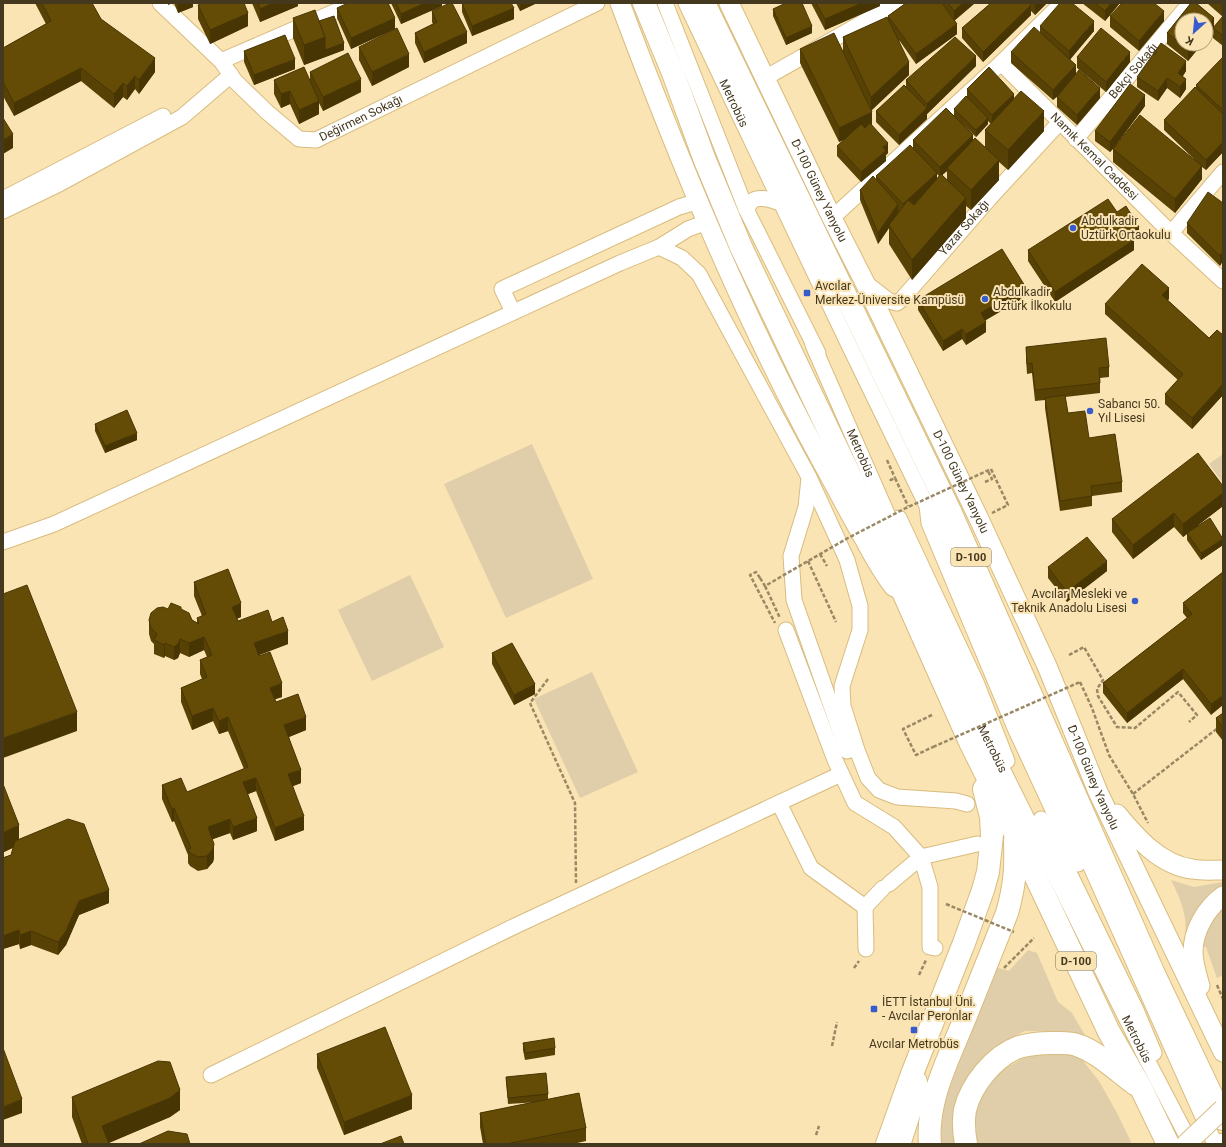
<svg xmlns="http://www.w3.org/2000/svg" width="1226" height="1147" font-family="Roboto,sans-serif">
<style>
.green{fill:#dfcea9}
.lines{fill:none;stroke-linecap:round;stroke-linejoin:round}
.minor-casing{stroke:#d8bc7e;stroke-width:17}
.major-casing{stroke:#d8bc7e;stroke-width:21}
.highway-casing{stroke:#d8bc7e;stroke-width:24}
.path{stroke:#998864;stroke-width:2.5;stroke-dasharray:4 2;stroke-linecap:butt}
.minor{stroke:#fff;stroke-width:15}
.major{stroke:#fff;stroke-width:19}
.highway{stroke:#fff;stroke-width:22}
.major-bridge-casing{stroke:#d8bc7e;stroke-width:21;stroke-linecap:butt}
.path-bridge{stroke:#998864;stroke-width:2.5;stroke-dasharray:4 2;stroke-linecap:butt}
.major-bridge{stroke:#fff;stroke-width:19}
.wall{fill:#574105;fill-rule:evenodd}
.shaded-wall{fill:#473504}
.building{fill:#654c06;stroke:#473504}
.poi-dot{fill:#365ccd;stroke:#fbe4b3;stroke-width:1.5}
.labels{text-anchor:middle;stroke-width:4;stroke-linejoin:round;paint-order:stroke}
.shield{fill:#fbe4b3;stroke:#7b6c4b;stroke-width:1}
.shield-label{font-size:11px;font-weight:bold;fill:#44381f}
.street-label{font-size:12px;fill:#44381f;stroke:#fbe4b3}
.poi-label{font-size:12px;fill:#44381f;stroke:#fbe4b3;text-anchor:start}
</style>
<rect width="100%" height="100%" fill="#fbe4b3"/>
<g class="green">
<path d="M532,444L593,579L506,618L444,484Z"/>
<path d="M1223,454V483L1209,464Z"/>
<path d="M410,575L444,647L372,681L338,610Z"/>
<path d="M592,672L638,772L580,798L534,699Z"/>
<path d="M1171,880L1194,887L1223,882V887L1187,937L1185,936C1188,915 1180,898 1171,880Z"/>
<path d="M1223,908V975L1217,978L1206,947H1201L1208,926Z"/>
<path d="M1028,950L1037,953L1058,1002L1072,1013L1086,1037L1064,1032L1025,1031L1010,1039L996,1050L957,1144H939L941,1106L995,967L1009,971Z"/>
<path d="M1056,1050L1085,1057L1084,1062L1099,1081L1117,1113L1132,1144H977L974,1132L976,1109L985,1088L996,1074L1032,1053Z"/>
</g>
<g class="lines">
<defs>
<g id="minor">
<path id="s1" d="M160,3L221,61L235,81L267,112L299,139L316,140L597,3"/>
<path d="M665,3L746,209L818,353"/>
<path id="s2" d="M686,3L847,341L927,506L938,518L1024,717L1215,1144"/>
<path d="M221,61L355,3"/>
<path id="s3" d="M1001,63L1171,233L1223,281"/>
<path d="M765,78L897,3"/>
<path id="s4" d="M1076,139L1190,3"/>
<path d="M3,199L163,116"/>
<path d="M746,209C748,207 750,203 752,201C760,195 773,201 781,203"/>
<path d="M3,211L59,184L182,117L231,75"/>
<path d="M832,218L1001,63L1062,3"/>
<path d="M1171,233L1223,172"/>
<path d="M659,247L682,258L699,274L809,477L847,560L860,606V630L842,686L843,706L857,750L868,778L879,790L897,797L956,801L967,804"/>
<path id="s5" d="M867,284L889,301L897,303L902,299L989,199L1059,123"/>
<path d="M513,312L502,289L679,207L699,201"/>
<path id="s6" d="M813,345L974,712L1144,1054L1191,1144"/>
<path d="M809,478L806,507L791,556L794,600L847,751"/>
<path d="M927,506L929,523L1015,728L1078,864"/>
<path d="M899,518L976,682L1007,761"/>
<path d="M3,542L54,524L620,263L659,247L688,229L707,222"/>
<path d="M786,630L835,760L855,803L894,827L921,857L930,887V947L935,948"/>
<path d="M779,803L811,868L865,907L866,949"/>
<path d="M1041,819L1057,848L1136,1010L1154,1053"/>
<path d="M889,884L921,857L977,844"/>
<path d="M865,907L883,888"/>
<path d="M211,1075L515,926L841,774"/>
<path d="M903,1144L921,1088L919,1080L912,1074"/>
</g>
<g id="major">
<path d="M620,3C678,158 741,312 820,458C835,485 849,513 865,540C874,557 883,573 894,587"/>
<path id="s7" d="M729,3L832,218L864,281L979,519L1047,666L1098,792L1223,1052"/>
<path d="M1117,814C1136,837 1160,865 1192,869C1202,871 1213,870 1223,870"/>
<path d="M1200,986C1197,975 1193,963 1193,952C1193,931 1206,908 1223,896"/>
<path d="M1222,1144L1223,1143"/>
</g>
<g id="highway">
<path d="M644,3L673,73L704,158L741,247L866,509L970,742L1015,833L1109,1032L1141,1088L1168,1144"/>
<path d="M704,3L950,511L1154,974L1223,1119"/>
<path d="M887,1144L912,1074L964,943L983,890L988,872L992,835L991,817L984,789"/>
<path d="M930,1144C926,1100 949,1058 965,1018C979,983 993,948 1007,913C1015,885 1016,868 1015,840"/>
<path d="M966,1144C964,1133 963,1121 965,1110C971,1085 994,1056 1019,1047C1030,1044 1041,1043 1052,1043C1060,1043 1069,1042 1077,1045C1098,1052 1117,1071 1135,1084"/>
</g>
</defs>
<use href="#minor" class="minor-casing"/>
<use href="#major" class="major-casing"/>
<use href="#highway" class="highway-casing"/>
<g class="path">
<path d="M887,460L895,478"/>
<path d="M991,469L1008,505L992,513"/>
<path d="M890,479L891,480L895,478L908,506"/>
<path d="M985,482L992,479L988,471"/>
<path d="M820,554L827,566"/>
<path d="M808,561L836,622"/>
<path d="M760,578L756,572L750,575L775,623"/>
<path d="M765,586L780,618"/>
<path d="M1069,655L1084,647L1103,680L1097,689L1098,696L1117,727L1135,728L1178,692L1197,715L1189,722"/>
<path d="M548,679L530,703L575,803L576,883"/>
<path d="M1080,682L1092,708L1109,755L1133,794L1148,823"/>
<path d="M932,715L903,729L916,755L933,747"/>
<path d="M1133,794L1223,724"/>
<path d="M854,968L859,961"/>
<path d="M1004,968L1034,938"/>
<path d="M919,975L926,960"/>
<path d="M1217,985L1223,999"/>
<path d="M832,1046L837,1022"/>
<path d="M816,1135L819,1126"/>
</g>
<use href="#minor" class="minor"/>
<use href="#major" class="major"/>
<use href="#highway" class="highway"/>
<defs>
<path id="major-bridge" d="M1186,1144L1223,1109"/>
</defs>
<use href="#major-bridge" class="major-bridge-casing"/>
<g class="path-bridge">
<path d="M760,578L765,586L848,538L908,507L991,469"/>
<path d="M933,747L1080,682"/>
<path d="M946,904L1014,932"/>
</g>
<use href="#major-bridge" class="major-bridge"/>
</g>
<g class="wall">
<path d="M35,3H92L101,19L155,72L139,94L135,89L127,100L123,97L114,108L81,81L14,116L3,96V48L46,24Z"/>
<path d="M174,3H193V7L178,13Z"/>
<path d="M252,3H298V6L260,22Z"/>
<path d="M391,3H442V6L401,24Z"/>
<path d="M462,3H511L514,19L472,36L462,12Z"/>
<path d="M516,3H537L520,11Z"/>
<path d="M811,3H880V6L825,30Z"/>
<path d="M906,3H975L955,20L957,34L916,64L899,40L909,75L871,110L872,126L888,153L886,155V161L861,182L837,156V146L845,139L839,142L800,63V49L843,50V37L888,18V16Z"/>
<path d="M991,3H1047L1035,15L1031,11V15L983,62L962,38V28Z"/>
<path d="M1082,3H1120L1105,21Z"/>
<path d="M1191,3H1196L1214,18V27L1223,17L1207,3H1223V46L1213,38V29L1206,38V20H1182V44H1202L1188,61L1167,44V33Z"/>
<path d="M198,5L248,26L210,44L198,19Z"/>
<path d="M337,8L395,29L351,49L337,18Z"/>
<path d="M773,9L812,33L786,45L773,16Z"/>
<path d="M432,11L467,43L424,63L415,43V33L433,24L432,22Z"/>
<path d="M1110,16L1164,21L1139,51L1110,27Z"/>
<path d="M293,18L319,21L344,50L304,65L293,38Z"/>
<path d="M1040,26L1094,31L1070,59L1076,74L1100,98L1077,125L1057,107V97L1053,100L1011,63V52L1040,32Z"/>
<path d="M359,47L409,67L372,86L359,60Z"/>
<path d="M244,51L295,69L254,85L244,62Z"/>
<path d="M1077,57L1130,62L1106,92L1077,68Z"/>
<path d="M1223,57V152L1206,170L1202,167V179L1175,213L1113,162V149L1110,152L1095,141V131L1145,106L1117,144L1194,159L1164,130V120L1196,88V85Z"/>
<path d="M976,66L927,114V113V119L899,145L876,122V111L906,87V80Z"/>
<path d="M1186,71L1183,76L1186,89L1180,98L1167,88L1158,101L1137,87V77Z"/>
<path d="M310,72L361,92L323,111L319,103V114L299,124L290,104L281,108L274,94V80L310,82Z"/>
<path d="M967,89L1014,99L1044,131L1008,170L999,162V180L971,210L966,206V218L912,280L889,244V228L878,244L860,200V190L876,180V176L913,148V140L954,115V109L967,97ZM956,118L976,137L988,124V121L991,124L985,130V148L973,140ZM947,171V180L942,175ZM937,174L939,176L937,179Z"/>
<path d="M1223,203L1220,266L1187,233V223Z"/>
<path d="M1117,212L1139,237L1134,240V250L1055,302L1028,261V250Z"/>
<path d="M1025,297L985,320L986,332L966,345L962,339L943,351L918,310V300Z"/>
<path d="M1169,299L1167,300L1209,338L1223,335V395L1192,429L1165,404V394L1178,380L1105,314V304Z"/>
<path d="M1026,347L1109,367V377L1100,378V393L1065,397L1068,413L1089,438L1122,482V492L1092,496V506L1060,511L1045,408V400L1035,401L1032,373L1027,374L1026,358Z"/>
<path d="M95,424L137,440L105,453L95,431Z"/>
<path d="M1223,486V506L1198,525L1223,538V545L1201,560L1187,540V534L1183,537L1174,527L1133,559L1112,532V519Z"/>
<path d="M1048,567L1107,571L1067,602L1048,578Z"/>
<path d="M1223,572L1211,715L1183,679L1127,723L1103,693V683L1187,618L1183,613V603Z"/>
<path d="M194,582L241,617L237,619L238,621L272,622L288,644L259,655L282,697L275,699L276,702L306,730L289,737L301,783L293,786L304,830L275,841L256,791L248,794L257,831L233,840L230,833L212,839L214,858L213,862L207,869L198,871L190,866L188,863V855L174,821L172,822L162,799V785L187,792L244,769L228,731L219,734L213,721L192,730L181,702V688L202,679L200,674V660L207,657L204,650L189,657L180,653L178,658L174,660L165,656L164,658L154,654V644L151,641L149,634V620L168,609L181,610L192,620L197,623V618L202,616L194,596Z"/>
<path d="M492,653L535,694L514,705L492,664Z"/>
<path d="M1223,713V741L1216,732V718Z"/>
<path d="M3,784L19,839L109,903L79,915L66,945L58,955L31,945L20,949L19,944L3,949ZM13,848L11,855L4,857V852Z"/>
<path d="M523,1043L555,1048V1055L525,1060L523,1050Z"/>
<path d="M317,1054L412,1109L344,1135L317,1068Z"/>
<path d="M506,1077L548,1094V1100L586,1128V1141L573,1144H483L480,1127V1113L539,1102L508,1104Z"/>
<path d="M72,1097L180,1110L170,1117L109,1143V1144H82L72,1117Z"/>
</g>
<g class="shaded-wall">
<path d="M168,3H173L168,5Z"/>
<path d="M178,3H193V7L178,13Z"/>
<path d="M273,3H298V6L260,22V9Z"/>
<path d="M425,3H442V6L401,24V14Z"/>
<path d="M520,3H537L520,11Z"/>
<path d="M862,3H880V6L825,30V19Z"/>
<path d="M963,3H975L954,21V11Z"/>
<path d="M1037,3H1047L1035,15V5Z"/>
<path d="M1111,3H1120L1105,21V11Z"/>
<path d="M1031,5V15L983,62V52Z"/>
<path d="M514,8V19L472,36V26Z"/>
<path d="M1164,11V21L1139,51V41Z"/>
<path d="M248,13V26L210,44V30Z"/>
<path d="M395,18V29L351,49V38Z"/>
<path d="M1214,18V28H1213V29L1206,38V28Z"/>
<path d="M1094,21V31L1069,61V51Z"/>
<path d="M957,24V34L916,64V54Z"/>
<path d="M812,26V33L786,45V38Z"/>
<path d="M467,32V43L424,63V52Z"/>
<path d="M325,37L344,43V50L304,65V45Z"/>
<path d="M1193,44H1202L1188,61V50Z"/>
<path d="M1130,52V62L1106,92V82Z"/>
<path d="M409,54V67L372,86V72Z"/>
<path d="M976,56V66L927,114V104Z"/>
<path d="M155,58V72L139,94V80Z"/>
<path d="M295,59V69L254,85V75Z"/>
<path d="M1186,61V71L1178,83V73Z"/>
<path d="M909,62V75L871,111V97Z"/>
<path d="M1076,65V75L1053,100V90Z"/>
<path d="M81,68V81L14,116V103Z"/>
<path d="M135,76V89L127,100V86Z"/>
<path d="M1167,78V88L1158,101V91Z"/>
<path d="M361,79V92L323,111V97Z"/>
<path d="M1186,79V89L1180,98V87Z"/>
<path d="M123,83V97L114,108V94Z"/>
<path d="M1100,88V98L1077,125V115Z"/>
<path d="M290,91V104L281,108V94Z"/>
<path d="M1014,94V104L992,125V115Z"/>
<path d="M1145,95V106L1110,152V142Z"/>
<path d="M319,101V114L299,124V110Z"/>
<path d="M927,108V119L899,145V135Z"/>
<path d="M1044,111V131L1008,170V150Z"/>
<path d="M872,112V126L839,142V128Z"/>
<path d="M988,118V124L976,137V130Z"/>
<path d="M13,134V148L3,154V140Z"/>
<path d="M973,135V145L947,168V171L940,177V167Z"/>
<path d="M1223,142V152L1206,170V160Z"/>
<path d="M888,143V153L886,155V161L861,182V172L883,147Z"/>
<path d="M999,160V180L971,210V190Z"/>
<path d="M1202,166V179L1175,213V199Z"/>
<path d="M937,173V183L903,215V204Z"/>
<path d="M966,198V218L912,280V260Z"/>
<path d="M898,204V215L889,225V228L878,244V233Z"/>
<path d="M1139,227V237L1129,243V233Z"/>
<path d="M1134,240V250L1055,302V292Z"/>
<path d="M1223,250V261L1220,266V256Z"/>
<path d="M1025,286V297L981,323V313Z"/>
<path d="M1169,288V299L1162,306V295Z"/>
<path d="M986,322V332L966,345V334Z"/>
<path d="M962,329V339L943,351V341Z"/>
<path d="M1223,384V395L1192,429V418Z"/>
<path d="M137,433V440L105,453V446Z"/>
<path d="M1223,493V506L1183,537V524Z"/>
<path d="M1174,513V527L1133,559V545Z"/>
<path d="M1223,539V545L1201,560V553Z"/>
<path d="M1107,561V571L1067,602V592Z"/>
<path d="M241,603V617L232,620V607Z"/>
<path d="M288,631V644L254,657V643Z"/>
<path d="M204,637V650L189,657V643Z"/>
<path d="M180,639V653L178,658L174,660V647Z"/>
<path d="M165,643V656L164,658V645Z"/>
<path d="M1183,669V679L1127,723V713Z"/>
<path d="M282,683V697L270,701V688Z"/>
<path d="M535,684V694L514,705V695Z"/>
<path d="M1223,695V705L1211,715V704Z"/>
<path d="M213,708V721L192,730V716Z"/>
<path d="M77,712V731L3,758V738Z"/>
<path d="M228,717V731L219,734V721Z"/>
<path d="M306,717V730L284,739V725Z"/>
<path d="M301,770V783L288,788V774Z"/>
<path d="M256,778V791L243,796V782Z"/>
<path d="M174,808V821L172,822V809Z"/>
<path d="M304,816V830L275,841V828Z"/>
<path d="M257,818V831L233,840V827Z"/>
<path d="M230,819V833L208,841V827Z"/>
<path d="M19,825V844L4,852V863L3,864V833Z"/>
<path d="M214,844V858L213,862L207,869V856Z"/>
<path d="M109,890V903L79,915L66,945L58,955V942L79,901Z"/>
<path d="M19,930V944L3,949V936Z"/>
<path d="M31,931V945L20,949V935Z"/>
<path d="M180,1090V1110L170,1117L106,1144L102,1126Z"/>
<path d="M412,1095V1109L344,1135V1122Z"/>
<path d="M22,1099V1113L3,1120V1107Z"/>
</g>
<g class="building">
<path d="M42,3H92L101,19L155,58L139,80L135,76L127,86L123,83L114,94L81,68L14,103L3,82V48L51,21Z"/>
<path d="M203,3H244L248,13L210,30L198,5Z"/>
<path d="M258,3H273L260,9Z"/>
<path d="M348,3H388L395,18L351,38L337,8Z"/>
<path d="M396,3H425L401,14Z"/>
<path d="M450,3H452L467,32L424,52L415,33L437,22L432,11Z"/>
<path d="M462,3H511L514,8L472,26Z"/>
<path d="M786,3H802L812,26L786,38L773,9Z"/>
<path d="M816,3H862L825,19Z"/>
<path d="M906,3H942L957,24L916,54L888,16Z"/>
<path d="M948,3H963L954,11Z"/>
<path d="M991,3H1030L1031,5L983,52L962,28Z"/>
<path d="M1060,3H1072L1094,21L1069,51L1040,26Z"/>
<path d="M1095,3H1111L1105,11Z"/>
<path d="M1122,3H1154L1164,11L1139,41L1110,16Z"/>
<path d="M1191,3H1196L1214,18L1206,28V20H1182V44H1193L1188,50L1167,33Z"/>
<path d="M1219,3H1223V7Z"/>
<path d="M315,10L325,37L304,45L293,18Z"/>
<path d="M334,16L344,43L325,50V37L319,21Z"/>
<path d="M1223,16V36L1213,28Z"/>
<path d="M887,17L909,62L871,97L843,37Z"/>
<path d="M1034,27L1076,65L1053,90L1011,52Z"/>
<path d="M397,28L409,54L372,72L359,47Z"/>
<path d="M1101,28L1130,52L1106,82L1077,57Z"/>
<path d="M834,33L872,112L839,128L800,49Z"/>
<path d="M285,35L295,59L254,75L244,51Z"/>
<path d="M955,37L976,56L927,104L906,80Z"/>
<path d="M1161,43L1186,61L1178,73L1186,79L1180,87L1167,78L1158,91L1137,77Z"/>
<path d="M348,53L361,79L323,97L310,72Z"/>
<path d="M1223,57V110L1196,85Z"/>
<path d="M304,67L319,101L299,110L290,91L281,94L274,80Z"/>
<path d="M989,67L1014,94L992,115L967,89Z"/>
<path d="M1079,70L1100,88L1077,115L1057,97Z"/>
<path d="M1130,84L1145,95L1110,142L1095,131Z"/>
<path d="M904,85L927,108L899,135L876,111Z"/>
<path d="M1195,87L1223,114V142L1206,160L1164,120Z"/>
<path d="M1021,91L1044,111L1008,150L985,130Z"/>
<path d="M966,96L988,118L976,130L954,109Z"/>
<path d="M946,108L973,135L940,167L913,140Z"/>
<path d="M1140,115L1202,166L1175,199L1113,149Z"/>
<path d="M3,118L13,134L3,140Z"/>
<path d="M870,123L888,143L883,147L886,151L861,172L837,146L861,124L865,128Z"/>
<path d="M975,138L999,160L971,190L947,168Z"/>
<path d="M910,145L937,173L903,204L876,176Z"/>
<path d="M941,174L966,198L912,260L889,225L908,200L914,205Z"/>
<path d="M873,176L898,204L878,233L860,190Z"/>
<path d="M1208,192L1223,203V250L1220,256L1187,223Z"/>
<path d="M1108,199L1117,212L1126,206L1139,227L1129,233L1134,240L1055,292L1028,250Z"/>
<path d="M1002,249L1025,286L981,313L986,322L966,334L962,329L943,341L918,300Z"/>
<path d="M1142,264L1169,288L1162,295L1209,338L1217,330L1223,335V384L1192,418L1165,394L1183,374L1105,304Z"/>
<path d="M1106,338L1109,367L1099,368L1100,383L1035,390L1032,363L1027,364L1026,347Z"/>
<path d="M1065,395L1068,413L1085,411L1089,438L1115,434L1122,482L1091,486L1092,496L1060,501L1045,398Z"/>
<path d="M127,410L137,433L105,446L95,424Z"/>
<path d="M1198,453L1223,486V493L1183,524L1174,513L1133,545L1112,519Z"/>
<path d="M1210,518L1223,539L1201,553L1187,533Z"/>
<path d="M1087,537L1107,561L1067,592L1048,567Z"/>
<path d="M228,569L241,603L232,607L238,621L268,610L272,622L283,617L288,631L254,643L259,656L270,652L282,683L270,688L276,702L298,694L306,717L284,725L301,770L288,774L304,816L275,828L256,778L243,782L257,818L233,827L230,819L208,827L214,844L213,849L207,856L198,857L190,853L188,849L191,848L174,808L172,809L162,785L181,778L187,792L248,767L228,717L219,721L213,708L192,716L181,688L207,677L200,660L212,655L204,637L189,643L180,639L178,644L174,647L165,643L164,645L154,640L157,634L151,628L149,620L151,613L157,608L163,607L168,609L171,603L181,607V609L189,613L192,620L199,624L197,618L206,614L194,582Z"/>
<path d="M1223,572V695L1211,704L1183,669L1127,713L1103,683L1192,614L1183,603Z"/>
<path d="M27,585L77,712L3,738V594Z"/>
<path d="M512,643L535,684L514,695L492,653Z"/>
<path d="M1223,713V728L1216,718Z"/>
<path d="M3,784L19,825L3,833Z"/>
<path d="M68,819L84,824L109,890L79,901L66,931L58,942L31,931L20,935L19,930L3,936V858L11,855L15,841Z"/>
<path d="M385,1027L412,1095L344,1122L317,1054Z"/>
<path d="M554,1038L555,1048L525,1053L523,1043Z"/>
<path d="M3,1048L22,1099L3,1107Z"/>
<path d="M158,1061L170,1062L180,1090L170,1098L102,1126L109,1144H88L72,1097Z"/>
<path d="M546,1073L548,1094L508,1098L506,1077Z"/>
<path d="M579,1093L586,1128L506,1144H486L480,1113Z"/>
<path d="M168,1131L187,1134L190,1144H139Z"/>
<path d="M401,1136L404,1144H380Z"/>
</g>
<g class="poi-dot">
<circle cx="1073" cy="228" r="4"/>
<rect x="803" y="289" width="8" height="8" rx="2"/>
<circle cx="985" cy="299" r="4"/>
<circle cx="1090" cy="411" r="4"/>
<circle cx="1135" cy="601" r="4"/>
<rect x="870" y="1005" width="8" height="8" rx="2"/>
<rect x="910" y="1026" width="8" height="8" rx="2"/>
</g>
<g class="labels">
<g class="shield">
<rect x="951" y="548" width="40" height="18" rx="3"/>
<rect x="1056" y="952" width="40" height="18" rx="3"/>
</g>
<g class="shield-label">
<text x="971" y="561">D-100</text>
<text x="1076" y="965">D-100</text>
</g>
<g class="street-label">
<text dy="4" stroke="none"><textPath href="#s4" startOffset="89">Bekçi Sokağı</textPath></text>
<text dy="4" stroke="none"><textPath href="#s2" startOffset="111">Metrobüs</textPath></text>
<text dy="4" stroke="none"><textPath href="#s1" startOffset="262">Değirmen Sokağı</textPath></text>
<text dy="4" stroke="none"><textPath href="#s3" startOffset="132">Namık Kemal Caddesi</textPath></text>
<text dy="4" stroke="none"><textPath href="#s7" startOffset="208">D-100 Güney Yanyolu</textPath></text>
<text dy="4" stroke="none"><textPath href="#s5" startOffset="137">Yazar Sokağı</textPath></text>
<text dy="4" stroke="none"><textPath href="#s6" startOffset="118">Metrobüs</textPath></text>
<text dy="4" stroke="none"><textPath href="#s7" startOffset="532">D-100 Güney Yanyolu</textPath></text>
<text dy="4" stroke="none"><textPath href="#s6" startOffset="442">Metrobüs</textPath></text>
<text dy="4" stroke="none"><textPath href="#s7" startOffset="856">D-100 Güney Yanyolu</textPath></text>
<text dy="4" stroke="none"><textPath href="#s6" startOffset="766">Metrobüs</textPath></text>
</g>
<g class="poi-label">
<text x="1081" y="225">Abdulkadir<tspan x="1081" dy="14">Uztürk Ortaokulu</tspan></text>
<text x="815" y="290">Avcılar<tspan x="815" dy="14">Merkez-Üniversite Kampüsü</tspan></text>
<text x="993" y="296">Abdulkadir<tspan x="993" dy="14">Uztürk İlkokulu</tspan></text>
<text x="1098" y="408">Sabancı 50.<tspan x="1098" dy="14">Yıl Lisesi</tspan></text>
<text x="1127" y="598" text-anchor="end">Avcılar Mesleki ve<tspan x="1127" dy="14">Teknik Anadolu Lisesi</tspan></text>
<text x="882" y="1006">İETT İstanbul Üni.<tspan x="882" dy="14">- Avcılar Peronlar</tspan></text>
<text x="914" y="1048" text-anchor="middle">Avcılar Metrobüs</text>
</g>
</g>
<rect width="1226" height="1147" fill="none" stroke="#44381f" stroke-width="8"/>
<g transform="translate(1194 32) rotate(207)"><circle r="19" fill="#fbe4b3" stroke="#b29f78"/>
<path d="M0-3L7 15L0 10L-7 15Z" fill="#365ccd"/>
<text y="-6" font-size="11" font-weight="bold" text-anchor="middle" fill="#44381f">K</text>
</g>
</svg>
